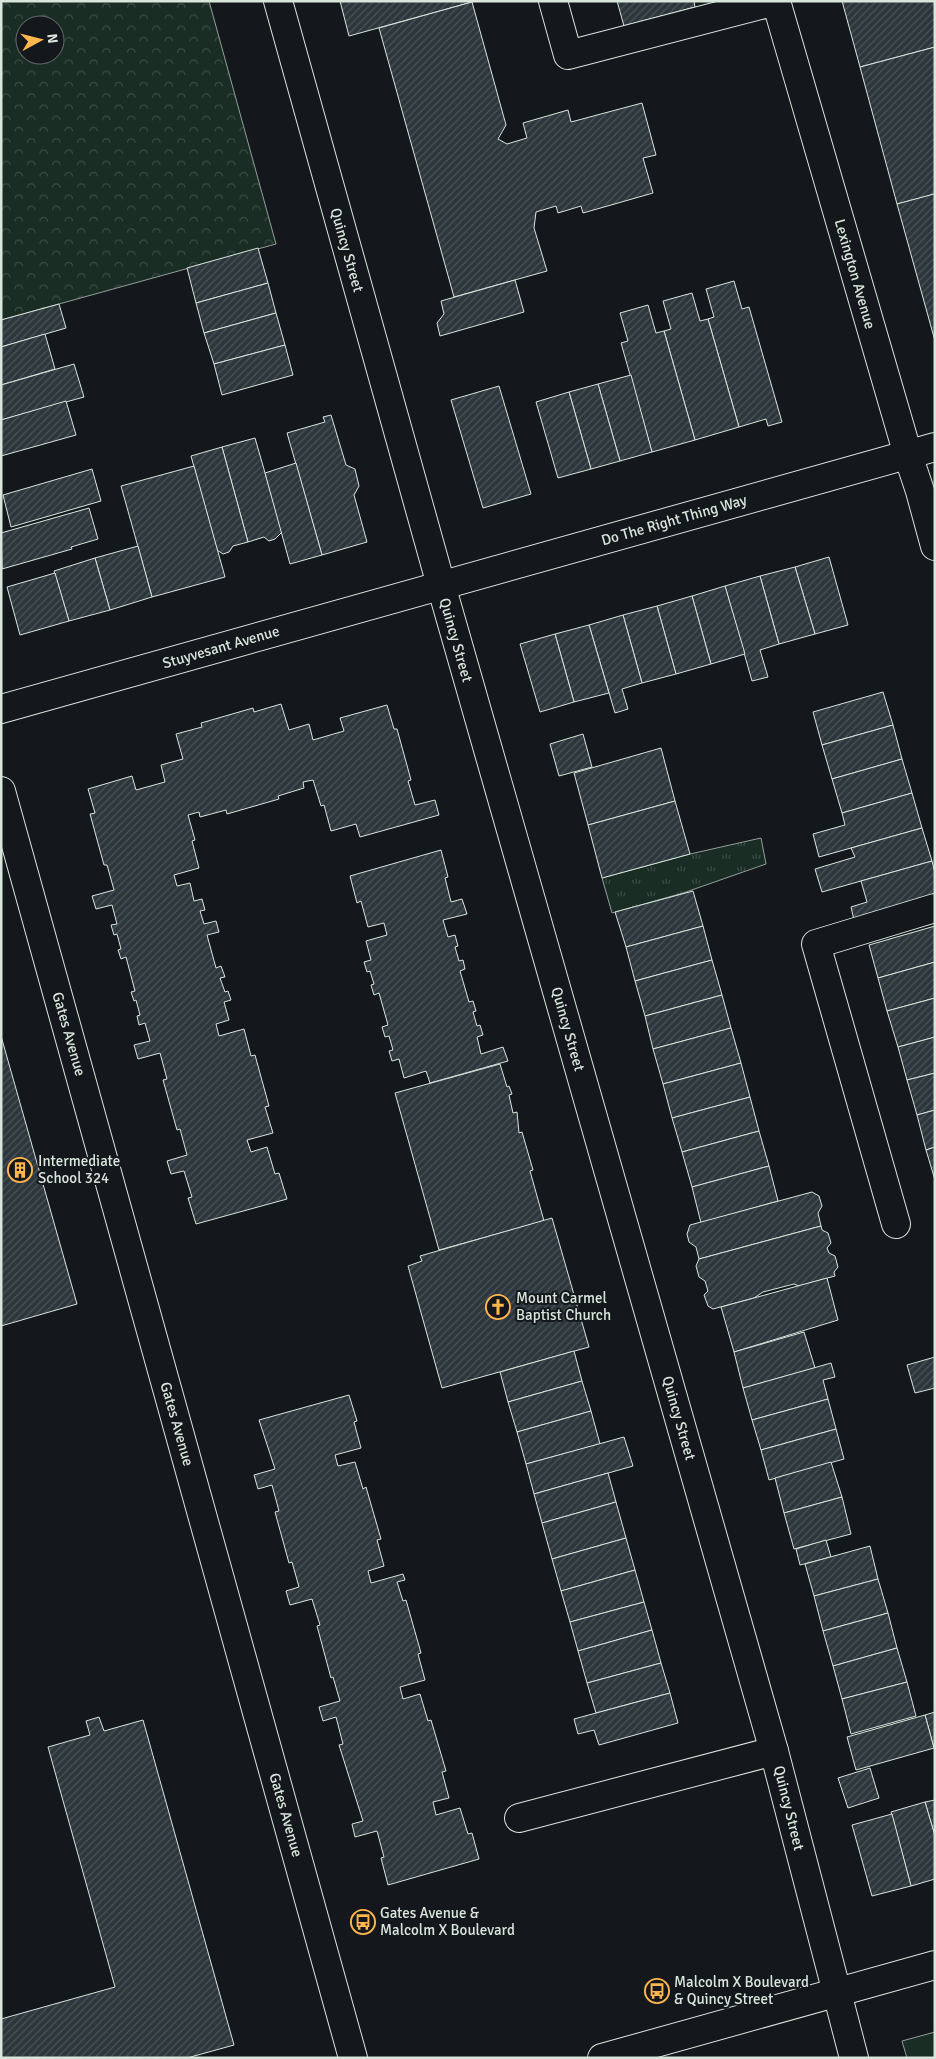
<svg xmlns="http://www.w3.org/2000/svg" width="936" height="2059" font-family="Signika,sans-serif">
<style>
.grass{fill:url(#grass-tufts);stroke:#939e99}
.park{fill:url(#park-crowns);stroke:#939e99;fill-rule:evenodd}
.garden{fill:#1a2d24;stroke:#939e99}
.building{fill:url(#building-hatch);stroke:#d8e6dc}
.lines{fill:none;stroke-linecap:round;stroke-linejoin:round}
.minor-casing{stroke:#d8e6dc;stroke-width:30}
.minor{stroke:#14181c;stroke-width:28}
.labels{text-anchor:middle;stroke-width:4;stroke-linejoin:round;paint-order:stroke}
.street-label{font-size:15px;fill:#d8e6dc;stroke:#14181c}
.poi-label{font-size:15px;fill:#d8e6dc;stroke:#14181c;text-anchor:start}
</style>
<defs>
<pattern id="grass-tufts" width="24" height="20" patternUnits="userSpaceOnUse" patternTransform="scale(1.25)"><rect width="24" height="20" fill="#1a2d24"/><path d="M3 7l-1-3M5 7V3M7 7l1-3M15 17l-1-3M17 17v-4M19 17l1-3" fill="none" stroke="#3b4b43"/></pattern>
<pattern id="park-crowns" width="20" height="18" patternUnits="userSpaceOnUse" patternTransform="scale(1.25)"><rect width="20" height="18" fill="#1a2d24"/><path d="M2 6a3 3 0 1 1 6 0M12 15a3 3 0 1 1 6 0" fill="none" stroke="#3b4b43"/></pattern>
<pattern id="building-hatch" width="6" height="6" patternUnits="userSpaceOnUse" patternTransform="scale(1.25)"><rect width="6" height="6" fill="#2c363c"/><path d="M-1 1l2-2M0 6l6-6M5 7l2-2" fill="none" stroke="#4a5358"/></pattern>
</defs>
<rect width="100%" height="100%" fill="#14181c"/>
<path class="grass" d="M761,838L766,864L683,893L612,913L602,878L690,854Z"/>
<path class="park" d="M1,1H209L276,244L1,320ZM25,25H55V55H25Z"/>
<path class="garden" d="M935,2032V2058H907L902,2041Z"/>
<g class="building">
<path d="M340,1H471L472,2L349,36Z"/>
<path d="M617,1H694L695,7L624,26Z"/>
<path d="M842,1H935V47L860,67Z"/>
<path d="M472,2L506,125L498,139L507,144L527,138L523,123L568,110L571,122L642,103L656,155L643,158L653,193L583,213L581,206L558,213L556,206L536,212L534,228L547,271L454,297L379,28Z"/>
<path d="M935,47V194L897,204L860,67Z"/>
<path d="M934,194L935,197V341L897,204Z"/>
<path d="M258,248L268,283L196,303L187,268Z"/>
<path d="M515,280L524,312L440,336L437,323L444,314L441,301Z"/>
<path d="M734,281L742,309L749,307L782,422L768,426L766,419L739,427L708,319L714,317L706,289Z"/>
<path d="M268,283L276,313L204,333L196,303Z"/>
<path d="M692,293L700,321L708,319L739,427L695,440L664,331L671,329L663,301Z"/>
<path d="M59,304L66,328L1,347V320Z"/>
<path d="M648,305L656,333L664,331L695,440L652,452L621,343L628,341L620,313Z"/>
<path d="M276,313L285,345L214,364L204,333Z"/>
<path d="M45,334L55,369L1,385V347Z"/>
<path d="M285,345L293,375L222,395L214,364Z"/>
<path d="M74,364L84,397L1,420V385Z"/>
<path d="M631,375L652,452L620,461L598,384Z"/>
<path d="M598,384L620,461L591,469L569,392Z"/>
<path d="M499,386L531,494L483,508L451,400Z"/>
<path d="M569,392L591,469L558,478L536,402Z"/>
<path d="M66,401L76,435L1,456V420Z"/>
<path d="M331,415L346,465L355,469L359,486L354,495L367,542L322,555L287,433L325,422L323,417Z"/>
<path d="M255,438L282,532L275,539L269,541L264,537L248,542L222,447Z"/>
<path d="M222,447L248,542L233,546L229,552L223,554L217,550L191,456Z"/>
<path d="M296,463L322,555L290,564L265,473Z"/>
<path d="M194,466L225,577L152,597L121,486Z"/>
<path d="M92,469L101,501L11,527L3,495Z"/>
<path d="M89,508L98,539L71,547L72,549L2,569L1,533Z"/>
<path d="M138,546L152,597L110,610L95,558Z"/>
<path d="M829,557L848,625L815,634L795,567Z"/>
<path d="M95,558L110,610L69,621L54,571Z"/>
<path d="M795,567L815,634L779,644L760,576Z"/>
<path d="M55,573L69,621L20,635L7,587Z"/>
<path d="M760,576L779,644L760,650L768,677L752,681L725,586Z"/>
<path d="M725,586L745,654L711,664L692,596Z"/>
<path d="M692,596L711,664L676,674L657,606Z"/>
<path d="M657,606L676,674L642,683L623,615Z"/>
<path d="M623,615L642,683L622,689L628,709L615,713L589,625Z"/>
<path d="M589,625L609,693L574,702L555,634Z"/>
<path d="M555,634L574,702L540,712L520,644Z"/>
<path d="M883,692L893,725L822,745L813,712Z"/>
<path d="M281,704L289,730L309,724L313,740L344,731L340,718L387,705L394,729H397L411,780L408,781L415,805L435,800L439,815L360,837L356,824L331,831L324,805L321,806L313,780L303,782L304,788L278,796L279,799L227,814L226,810L200,817L199,812L188,815L195,840L192,841L199,868L174,875L177,886L190,883L194,901L202,899L205,910L200,911L204,924L216,921L219,932L207,935L216,968L221,966L225,977L220,978L225,992L228,991L231,1000L224,1002L229,1020L216,1024L219,1036L244,1029L251,1056L255,1055L269,1106L265,1107L273,1133L247,1140L251,1152L267,1147L275,1174L279,1173L287,1199L196,1224L188,1198L192,1197L184,1171L171,1174L167,1161L187,1155L180,1129L177,1130L163,1080L167,1079L160,1053L138,1059L134,1045L150,1041L145,1023L139,1025L137,1016L140,1015L136,1000L134,1001L131,992L135,991L126,957L121,959L118,950L121,949L117,934L114,935L111,925L117,924L112,905L96,909L92,896L114,890L107,865H104L90,814L95,813L88,789L132,776L136,790L165,782L161,765L183,759L176,734L202,727L201,723L253,708L254,712Z"/>
<path d="M893,725L902,759L832,779L822,745Z"/>
<path d="M583,734L592,767L559,776L550,744Z"/>
<path d="M661,748L675,801L588,825L574,773Z"/>
<path d="M902,759L912,793L842,813L832,779Z"/>
<path d="M912,793L922,828L819,857L813,834L845,825L842,813Z"/>
<path d="M675,801L690,854L602,878L588,825Z"/>
<path d="M922,828L932,861L822,892L815,869L855,857L851,848Z"/>
<path d="M441,850L448,877L445,878L451,902L462,899L467,914L443,920L448,937L455,935L458,946L455,947L459,961L463,960L465,969L460,971L469,1002L473,1001L476,1011L473,1012L477,1026L480,1025L483,1035L477,1037L481,1054L503,1047L508,1061L430,1083L426,1071L404,1078L399,1059L392,1061L389,1051L393,1050L389,1036L385,1037L382,1027L388,1025L379,993L374,995L371,985L374,984L370,971L367,972L364,962L371,960L366,941L387,935L384,923L368,927L361,901L357,903L350,876Z"/>
<path d="M932,861L935,873V896L854,920L851,907L867,902L861,881Z"/>
<path d="M693,891L703,926L626,947L615,912Z"/>
<path d="M703,926L712,960L635,981L626,947Z"/>
<path d="M935,926V962L878,978L869,945Z"/>
<path d="M712,960L722,995L645,1016L635,981Z"/>
<path d="M935,962V998L887,1011L878,978Z"/>
<path d="M722,995L731,1028L653,1049L645,1016Z"/>
<path d="M935,998V1037L898,1047L887,1011Z"/>
<path d="M731,1028L741,1063L663,1084L653,1049Z"/>
<path d="M1,1036L77,1304L1,1326Z"/>
<path d="M935,1037V1073L907,1080L898,1047Z"/>
<path d="M741,1063L750,1097L672,1118L663,1084Z"/>
<path d="M500,1064L507,1087L509,1086L512,1094L509,1095L513,1113L517,1112L519,1133L522,1132L533,1170L530,1171L544,1221L439,1250L395,1093Z"/>
<path d="M935,1073V1110L917,1115L907,1080Z"/>
<path d="M750,1097L759,1131L682,1152L672,1118Z"/>
<path d="M935,1110V1147L926,1150L917,1115Z"/>
<path d="M759,1131L769,1166L692,1187L682,1152Z"/>
<path d="M935,1147V1180L926,1150Z"/>
<path d="M769,1166L778,1201L701,1223L692,1187Z"/>
<path d="M812,1192L819,1196L822,1206L818,1213L821,1226L699,1259L696,1247L689,1242L687,1234L690,1225Z"/>
<path d="M552,1218L589,1347L442,1388L408,1266L422,1261L420,1256Z"/>
<path d="M821,1226L822,1230L828,1233L831,1243L827,1248L829,1253L835,1256L838,1267L834,1272L835,1276L799,1286L794,1284L763,1292L754,1298L713,1309L708,1306L704,1295L708,1291L705,1281L699,1277L696,1266L699,1259Z"/>
<path d="M827,1278L838,1320L734,1352L721,1307Z"/>
<path d="M804,1332L815,1368L743,1388L734,1352Z"/>
<path d="M574,1351L582,1381L508,1402L500,1372Z"/>
<path d="M935,1357V1388L915,1393L907,1365Z"/>
<path d="M831,1363L835,1377L823,1380L828,1399L752,1420L743,1388Z"/>
<path d="M582,1381L591,1411L517,1432L508,1402Z"/>
<path d="M349,1395L357,1421L354,1422L361,1448L335,1455L338,1466L355,1462L363,1489L366,1487L381,1539L377,1540L384,1566L368,1571L371,1583L403,1574L405,1580L397,1582L403,1601L406,1600L421,1653L418,1654L425,1680L400,1687L403,1699L420,1694L428,1721L431,1720L446,1771L442,1772L449,1798L433,1802L436,1815L460,1808L468,1834L472,1833L479,1859L388,1885L381,1858L384,1857L377,1831L355,1837L352,1824L363,1821L339,1745L343,1744L336,1717L323,1721L319,1707L340,1701L333,1677L331,1678L317,1626L320,1625L312,1599L290,1605L286,1591L299,1587L292,1562L289,1563L275,1512L279,1511L272,1485L258,1489L254,1475L275,1469L259,1420Z"/>
<path d="M828,1399L836,1429L761,1450L752,1420Z"/>
<path d="M591,1411L600,1444L526,1464L517,1432Z"/>
<path d="M836,1429L844,1459L769,1480L761,1450Z"/>
<path d="M624,1437L633,1466L534,1494L526,1464Z"/>
<path d="M831,1462L842,1497L784,1513L775,1478Z"/>
<path d="M608,1473L616,1502L542,1523L534,1494Z"/>
<path d="M842,1497L851,1534L794,1549L784,1513Z"/>
<path d="M616,1502L626,1538L552,1559L542,1523Z"/>
<path d="M626,1538L635,1570L561,1591L552,1559Z"/>
<path d="M826,1540L831,1557L800,1565L796,1549Z"/>
<path d="M870,1546L878,1579L814,1596L805,1564Z"/>
<path d="M635,1570L644,1602L570,1622L561,1591Z"/>
<path d="M878,1579L888,1613L823,1631L814,1596Z"/>
<path d="M644,1602L652,1630L578,1651L570,1622Z"/>
<path d="M888,1613L897,1648L833,1666L823,1631Z"/>
<path d="M652,1630L661,1663L587,1683L578,1651Z"/>
<path d="M897,1648L907,1682L842,1699L833,1666Z"/>
<path d="M661,1663L670,1693L596,1713L587,1683Z"/>
<path d="M907,1682L916,1716L851,1734L842,1699Z"/>
<path d="M670,1693L678,1723L599,1745L594,1730L578,1734L574,1719Z"/>
<path d="M935,1712V1748H934L925,1715Z"/>
<path d="M925,1715L934,1748L856,1770L847,1737Z"/>
<path d="M99,1717L104,1731L143,1720L234,2045L187,2058H1V2019L115,1987L48,1747L90,1735L86,1721Z"/>
<path d="M870,1768L879,1798L848,1808L838,1778Z"/>
<path d="M935,1800V1836L925,1802Z"/>
<path d="M925,1802L935,1836V1879L911,1886L891,1812Z"/>
<path d="M892,1814L911,1886L872,1896L852,1825Z"/>
</g>
<g class="lines">
<defs>
<g id="minor">
<path d="M278,1L441,585L774,1751L854,2058"/>
<path d="M553,1L568,55L776,1L908,455L920,491L935,546"/>
<path d="M1,709L935,447"/>
<path d="M1,791L353,2058"/>
<path d="M896,1224L816,944L935,908"/>
<path d="M519,1818L774,1751"/>
<path d="M602,2058L935,1965"/>
</g>
</defs>
<use href="#minor" class="minor-casing"/>
<use href="#minor" class="minor"/>
</g>
<defs>
<symbol id="building-ring" viewBox="-11 -11 22 22"><circle r="9.5" fill="#14181c" stroke="#ffb74d" stroke-width="1.5"/><path d="M-4-6H4V6H1V3H-1V6H-4ZM-2.5-4.3h1.7v1.8h-1.7ZM.8-4.3h1.7v1.8H.8ZM-2.5-1h1.7V.8h-1.7ZM.8-1h1.7V.8H.8Z" fill="#ffb74d"/></symbol>
<symbol id="church-ring" viewBox="-11 -11 22 22"><circle r="9.5" fill="#14181c" stroke="#ffb74d" stroke-width="1.5"/><path d="M-1.2-6h2.4v3.5h3.3v2.4h-3.3V6h-2.4V-.1h-3.3v-2.4h3.3Z" fill="#ffb74d"/></symbol>
<symbol id="bus-ring" viewBox="-11 -11 22 22"><circle r="9.5" fill="#14181c" stroke="#ffb74d" stroke-width="1.5"/><path d="M-5-6H5V4H4V6H2V4H-2V6H-4V4H-5ZM-3.5-4V0h7V-4ZM-3.5 1.2v1.5H-2V1.2ZM2 1.2v1.5H3.5V1.2Z" fill="#ffb74d"/></symbol>
</defs>
<g fill-rule="evenodd">
<use href="#building-ring" x="6" y="1156" width="28" height="28"/>
<use href="#church-ring" x="484" y="1293" width="28" height="28"/>
<use href="#bus-ring" x="349" y="1908" width="28" height="28"/>
<use href="#bus-ring" x="643" y="1977" width="28" height="28"/>
</g>
<g class="labels">
<g class="street-label">
<text transform="translate(347 250) rotate(74)" y="5">Quincy Street</text>
<text transform="translate(855 274) rotate(74)" y="5">Lexington Avenue</text>
<text transform="translate(674 520) rotate(-16)" y="5">Do The Right Thing Way</text>
<text transform="translate(456 640) rotate(74)" y="5">Quincy Street</text>
<text transform="translate(221 647) rotate(-16)" y="5">Stuyvesant Avenue</text>
<text transform="translate(568 1029) rotate(74)" y="5">Quincy Street</text>
<text transform="translate(69 1034) rotate(74)" y="5">Gates Avenue</text>
<text transform="translate(679 1418) rotate(74)" y="5">Quincy Street</text>
<text transform="translate(177 1424) rotate(74)" y="5">Gates Avenue</text>
<text transform="translate(789 1808) rotate(76)" y="5">Quincy Street</text>
<text transform="translate(286 1815) rotate(74)" y="5">Gates Avenue</text>
</g>
<g class="poi-label">
<text x="38" y="1166">Intermediate<tspan x="38" dy="17">School 324</tspan></text>
<text x="516" y="1303">Mount Carmel<tspan x="516" dy="17">Baptist Church</tspan></text>
<text x="380" y="1918">Gates Avenue &amp;<tspan x="380" dy="17">Malcolm X Boulevard</tspan></text>
<text x="674" y="1987">Malcolm X Boulevard<tspan x="674" dy="17">&amp; Quincy Street</tspan></text>
</g>
</g>
<rect width="936" height="2059" fill="none" stroke="#d8e6dc" stroke-width="5"/>
<g transform="translate(40 40) rotate(83)"><circle r="24" fill="#14181c" stroke="#626a69"/>
<path d="M0-4L9 19L0 12L-9 19Z" fill="#ffb74d"/>
<text y="-8" font-size="14" font-weight="bold" text-anchor="middle" fill="#d8e6dc">N</text>
</g>
</svg>
